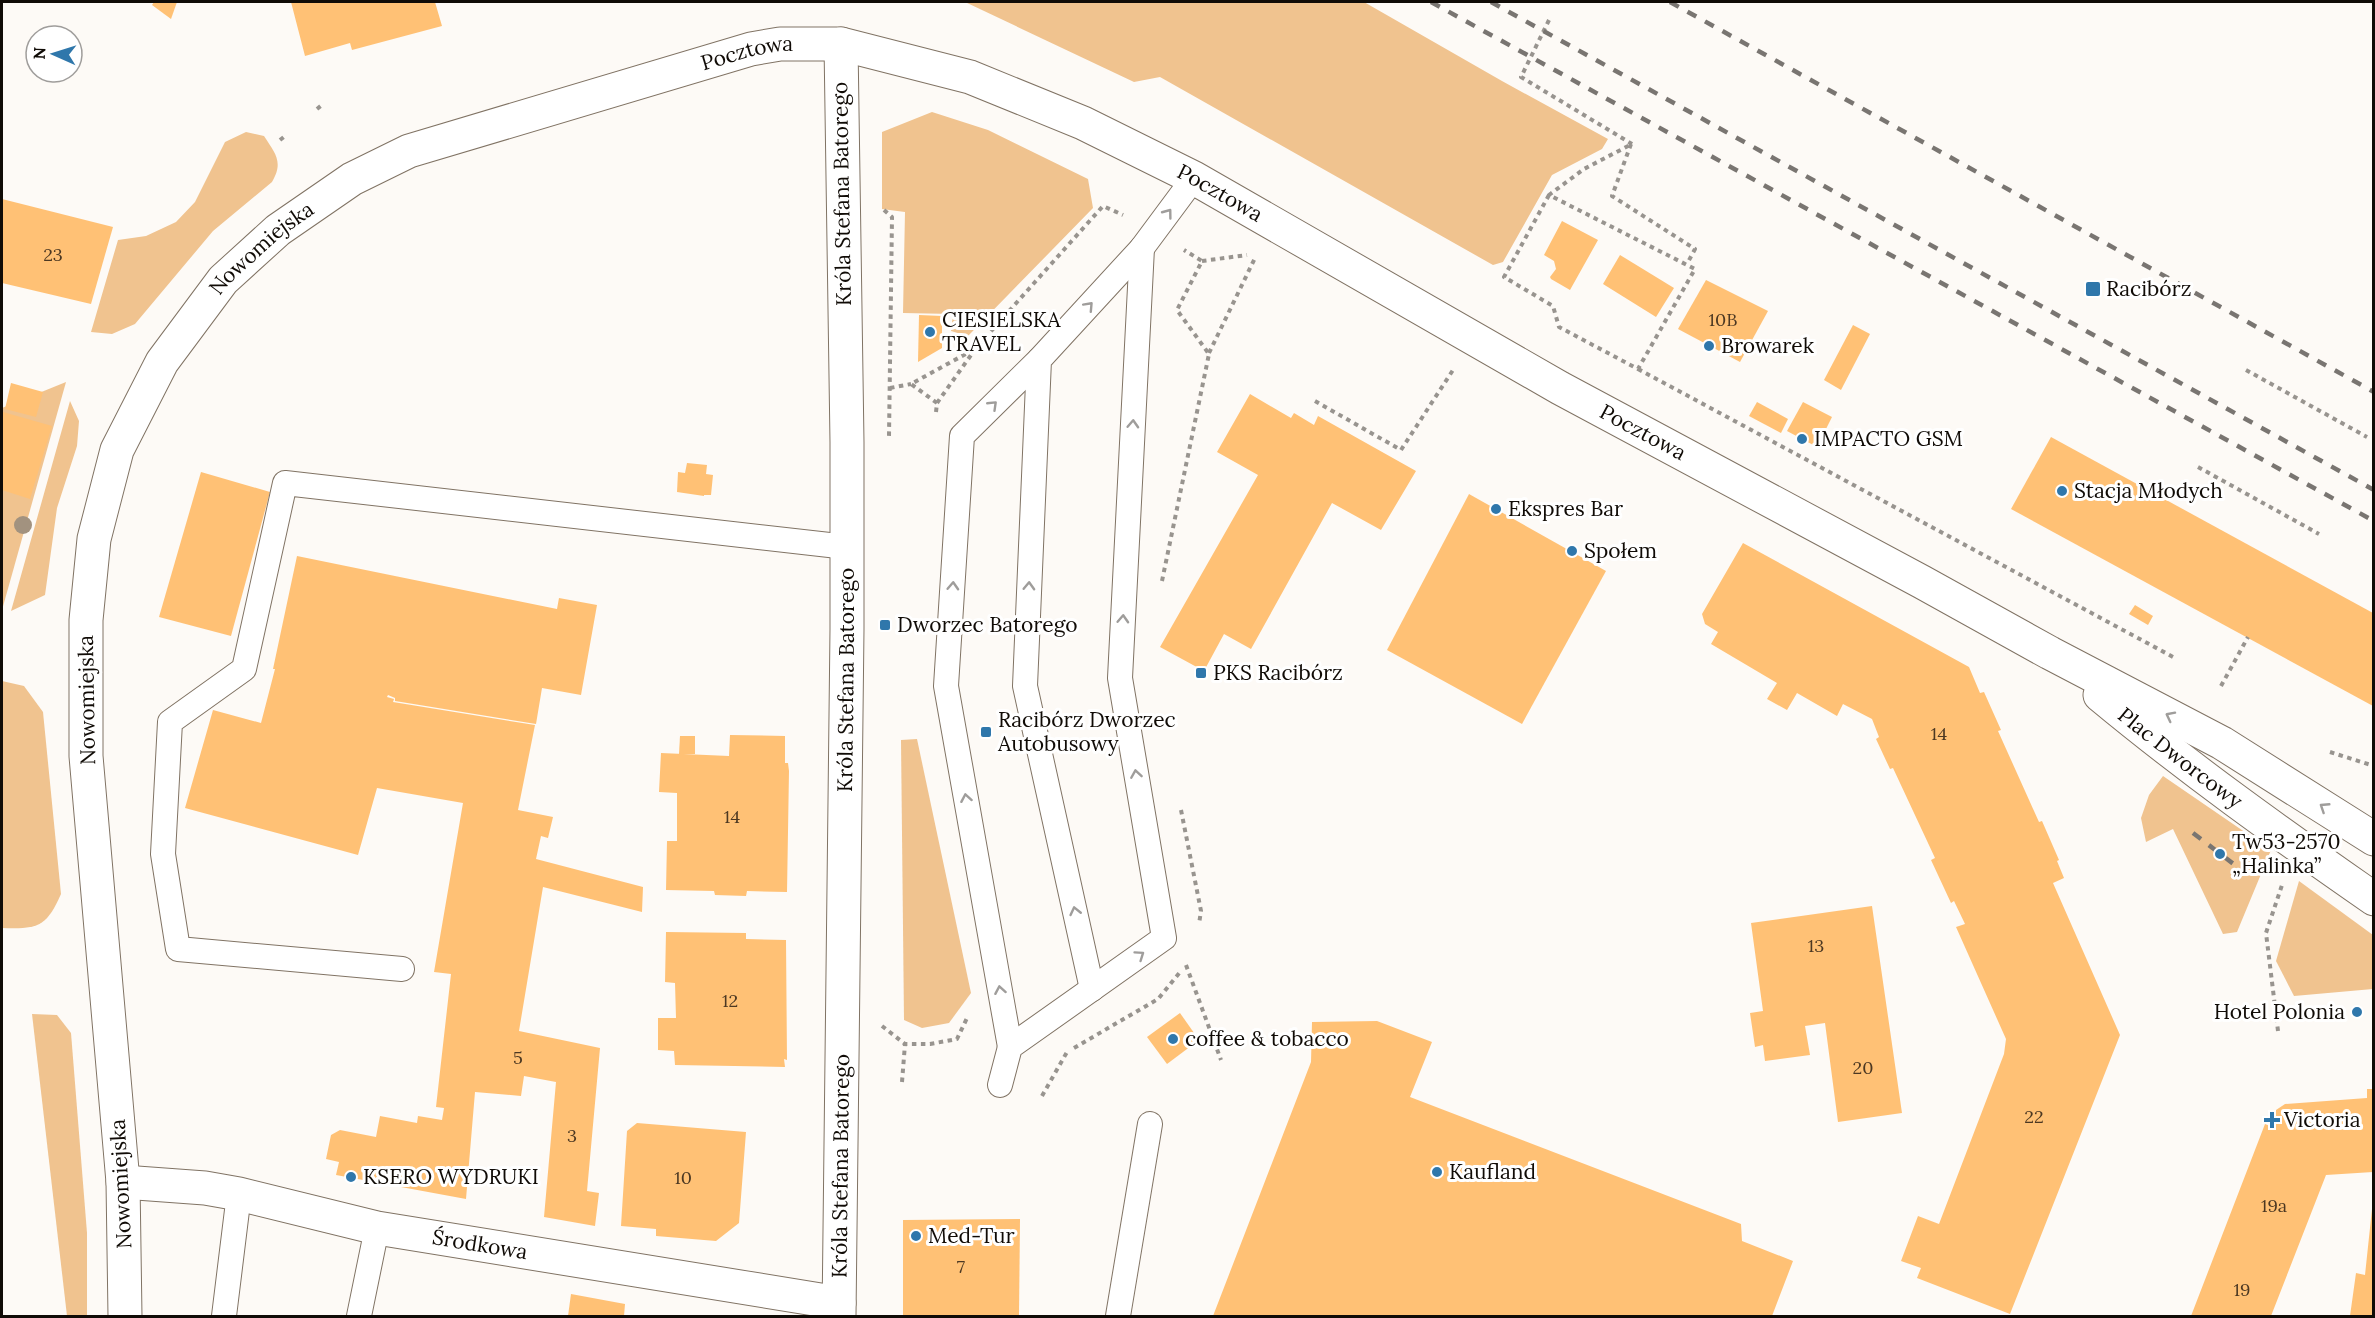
<svg xmlns="http://www.w3.org/2000/svg" width="2375" height="1318" font-family="Lora,serif">
<style>
.green{fill:#f0c38f}
.building{fill:#ffc175}
.lines{fill:none;stroke-linecap:round;stroke-linejoin:round}
.lane-casing{stroke:#807364;stroke-width:26}
.street-casing{stroke:#807364;stroke-width:35}
.secondary-casing{stroke:#807364;stroke-width:35}
.path{stroke:#98948f;stroke-width:4;stroke-dasharray:4.5 4.5;stroke-linecap:butt}
.lane{stroke:#fff;stroke-width:24}
.street{stroke:#fff;stroke-width:33}
.secondary{stroke:#fff;stroke-width:33}
.rail{stroke:#797571;stroke-width:4.5;stroke-dasharray:10 10;stroke-linecap:butt}
.tree{fill:#a2927f}
.oneway{stroke:#9f9d9b}
.poi-dot{fill:#2f77ab;stroke:#fff;stroke-width:2}
.labels{text-anchor:middle;stroke-width:6;stroke-linejoin:round;paint-order:stroke}
.number-label{font-size:18px;fill:#4c3822}
.street-label{font-size:21px;fill:#100b06;stroke:#fff}
.poi-label{font-size:21px;fill:#100b06;stroke:#fff;text-anchor:start}
</style>
<rect width="100%" height="100%" fill="#fdfaf6"/>
<g class="green">
<path d="M965,2H1364L1502,81L1608,139L1602,149L1552,175L1503,262L1493,265L1160,77L1134,82Z"/>
<path d="M932,112L988,130L1088,179L1093,208L968,336L951,331L953,314L903,313L905,212L882,209V132Z"/>
<path d="M246,132L264,136C275,153 284,162 272,182L213,231L135,324L112,334L91,332L118,240L146,236L176,222L195,202L225,142Z"/>
<path d="M66,382L2,610V408Z"/>
<path d="M70,401L79,421L77,446L57,508L45,595L11,611Z"/>
<path d="M2,681L24,686L43,712L61,894C46,928 37,929 2,928Z"/>
<path d="M917,739L971,993L949,1023L922,1028L904,1020L901,740Z"/>
<path d="M2163,776L2271,850L2237,932L2223,934L2173,829L2146,842L2141,818L2149,795Z"/>
<path d="M2299,881L2373,935V989L2294,996L2276,961Z"/>
<path d="M32,1014L57,1015L71,1033L87,1233V1316H67Z"/>
</g>
<g class="building">
<path d="M154,2H177L171,19L152,5Z"/>
<path d="M291,2H435L442,26L352,50L350,43L305,56Z"/>
<path d="M2,199L113,227L91,304L2,283Z"/>
<path d="M1562,221L1598,240L1570,290L1551,279L1550,277L1556,269L1554,261L1544,255Z"/>
<path d="M1620,255L1674,288L1656,317L1603,284Z"/>
<path d="M1706,280L1768,311L1740,362L1678,329Z"/>
<path d="M919,315L942,316V348L918,362Z"/>
<path d="M1853,325L1870,334L1841,390L1824,380Z"/>
<path d="M11,383L43,392L36,417L5,409Z"/>
<path d="M1250,394L1291,418L1294,413L1314,425L1318,416L1416,471L1381,530L1332,503L1251,649L1224,634L1204,671L1160,647L1258,475L1217,452Z"/>
<path d="M1757,402L1788,419L1781,433L1749,416Z"/>
<path d="M1803,402L1832,417L1817,447L1787,431Z"/>
<path d="M3,412L52,426L30,499L2,490Z"/>
<path d="M2051,437L2373,613V706L2011,509Z"/>
<path d="M687,463L707,465L706,474L713,475L711,495H704V496L677,492L678,472L685,473Z"/>
<path d="M201,472L270,492L231,636L159,617Z"/>
<path d="M1469,494L1606,571L1522,724L1387,650Z"/>
<path d="M1743,543L1969,667L1980,693L1984,692L2001,730L1998,731L2039,822L2042,821L2059,860L2057,861L2064,878L2053,883L2120,1035L2010,1314L1917,1278L1921,1268L1901,1261L1918,1216L1939,1224L2004,1054L2006,1039L1956,927L1965,924L1954,901L1951,903L1931,860L1935,858L1893,768L1890,769L1876,739L1879,737L1872,719L1843,704L1837,716L1797,693L1787,710L1767,699L1777,683L1711,644L1718,632L1705,624L1702,614Z"/>
<path d="M297,556L557,609L559,598L597,605L581,695L542,688L536,724L395,701V698L388,695L387,697L394,699L393,702L535,725L518,810L553,817L548,838L541,836L536,859L643,887L642,912L543,887L519,1031L600,1048L587,1191L599,1193L595,1226L544,1217L556,1082L524,1076L521,1096L475,1092L466,1199L336,1175L339,1162L326,1159L331,1135L340,1130L376,1137L380,1116L417,1123L418,1116L442,1120L444,1108L436,1107L451,974L434,972L463,803L377,788L358,855L185,808L213,710L261,723L275,669H273Z"/>
<path d="M2135,605L2153,616L2148,625L2129,614Z"/>
<path d="M730,735L785,736V763H788L789,771L787,892L747,891L746,896L715,895L714,891L666,890L667,841H677V793L659,792L661,753L729,756Z"/>
<path d="M680,736H695V754H679Z"/>
<path d="M1872,906L1902,1113L1838,1122L1825,1023L1805,1026L1810,1055L1765,1061L1763,1045L1755,1047L1750,1013L1763,1011L1751,923Z"/>
<path d="M666,932L746,933V939L786,940L787,1060L784,1059L785,1067L675,1065L674,1051L658,1050V1018H676L675,983L665,982Z"/>
<path d="M1180,1013L1199,1040L1167,1064L1147,1037Z"/>
<path d="M1377,1021L1432,1042L1410,1097L1741,1224L1742,1241L1793,1261L1772,1316H1213L1311,1062L1312,1022Z"/>
<path d="M2367,1089H2373V1172L2326,1175L2271,1316H2191L2265,1124L2270,1126L2276,1110L2285,1104L2367,1098Z"/>
<path d="M637,1123L746,1132L739,1223L716,1241L656,1236V1229L621,1226L627,1131Z"/>
<path d="M2372,1209L2373,1316H2350L2356,1273L2365,1275Z"/>
<path d="M1020,1219L1019,1316H903V1220Z"/>
<path d="M571,1294L625,1304L624,1316H568Z"/>
</g>
<g class="lines">
<defs>
<g id="lane">
<path d="M402,969L178,949L163,854L170,722L244,669L285,483L847,547"/>
<path d="M1092,989L1025,686L1039,360L1142,248L1194,178"/>
<path d="M1010,1047L946,686L962,436L1039,360"/>
<path d="M1000,1085L1010,1047L1164,938L1120,678L1142,248"/>
<path d="M224,1316L239,1194"/>
<path d="M359,1316L377,1228"/>
<path d="M1118,1316L1150,1124"/>
</g>
<g id="street">
<path id="s1" d="M123,1182L205,1188L239,1194L377,1228L839,1303"/>
<path id="s2" d="M839,1316L847,629V442L841,44"/>
</g>
<g id="secondary">
<path id="s3" d="M2100,695C2188,768 2279,833 2374,899"/>
<path id="s4" d="M125,1316L123,1182L86,756V620L94,539L117,450L162,362L223,280L278,230L352,179L409,151L751,49L780,44H841L970,77L1083,123L1194,178L1560,388L1922,582L2050,653L2222,743L2374,839"/>
</g>
</defs>
<use href="#lane" class="lane-casing"/>
<use href="#street" class="street-casing"/>
<use href="#secondary" class="secondary-casing"/>
<g class="path">
<path d="M1549,20L1521,77L1632,144"/>
<path d="M317,109L323,104"/>
<path d="M280,140L285,136"/>
<path d="M1631,144L1612,196L1695,249L1687,264"/>
<path d="M1549,195L1504,277L1553,306L1559,327L1638,369L1695,269L1549,195L1584,169L1632,144"/>
<path d="M884,210L892,217L889,436"/>
<path d="M1202,261L1247,255"/>
<path d="M1209,353L1255,258"/>
<path d="M1638,369L2175,658"/>
<path d="M2246,370L2367,437"/>
<path d="M890,388L911,384"/>
<path d="M1315,401L1401,450L1453,370"/>
<path d="M937,403L911,384L973,350"/>
<path d="M936,412L937,403L976,348L1103,206L1123,215"/>
<path d="M2198,467L2319,534"/>
<path d="M1162,581L1209,354L1177,310L1202,261L1184,250"/>
<path d="M2221,686L2248,637"/>
<path d="M2330,752L2374,766"/>
<path d="M1181,810L1201,911L1199,924"/>
<path d="M1186,965L1221,1060"/>
<path d="M882,1026L905,1044"/>
<path d="M2278,1031L2266,933L2282,885"/>
<path d="M1074,1048L1158,999L1181,971"/>
<path d="M902,1082L905,1044H930L957,1039L968,1016"/>
<path d="M1042,1096L1067,1052"/>
</g>
<use href="#lane" class="lane"/>
<use href="#street" class="street"/>
<use href="#secondary" class="secondary"/>
<g class="rail">
<path d="M1431,2L2374,521"/>
<path d="M1491,2L2374,490"/>
<path d="M1670,2L2374,392"/>
<path d="M2193,833L2244,872"/>
</g>
</g>
<circle class="tree" cx="23" cy="525" r="9"/>
<defs><path id="oneway-chevron" d="M-2-3.5L2.5 0L-2 3.5" fill="none" stroke-width="1.6" stroke-linecap="round" stroke-linejoin="round" transform="scale(1.5)"/></defs>
<g class="oneway">
<use href="#oneway-chevron" transform="translate(1168 213) rotate(-53)"/>
<use href="#oneway-chevron" transform="translate(1089 306) rotate(-47)"/>
<use href="#oneway-chevron" transform="translate(993 405) rotate(-44)"/>
<use href="#oneway-chevron" transform="translate(1133 424) rotate(-87)"/>
<use href="#oneway-chevron" transform="translate(953 586) rotate(-87)"/>
<use href="#oneway-chevron" transform="translate(1029 586) rotate(-88)"/>
<use href="#oneway-chevron" transform="translate(1123 619) rotate(-87)"/>
<use href="#oneway-chevron" transform="translate(2170 716) rotate(-153)"/>
<use href="#oneway-chevron" transform="translate(1136 774) rotate(-99)"/>
<use href="#oneway-chevron" transform="translate(966 798) rotate(-100)"/>
<use href="#oneway-chevron" transform="translate(2324 807) rotate(-147)"/>
<use href="#oneway-chevron" transform="translate(1075 911) rotate(-103)"/>
<use href="#oneway-chevron" transform="translate(1140 955) rotate(-35)"/>
<use href="#oneway-chevron" transform="translate(1000 990) rotate(-100)"/>
</g>
<g class="poi-dot">
<rect x="2085" y="281" width="16" height="16" rx="3"/>
<circle cx="930" cy="332" r="6"/>
<circle cx="1709" cy="346" r="6"/>
<circle cx="1802" cy="439" r="6"/>
<circle cx="2062" cy="491" r="6"/>
<circle cx="1496" cy="509" r="6"/>
<circle cx="1572" cy="551" r="6"/>
<rect x="879" y="619" width="12" height="12" rx="3"/>
<rect x="1195" y="667" width="12" height="12" rx="3"/>
<rect x="980" y="726" width="12" height="12" rx="3"/>
<circle cx="2220" cy="854" r="6"/>
<circle cx="2357" cy="1012" r="6"/>
<circle cx="1173" cy="1039" r="6"/>
<path d="M2269 1111h6v6h6v6h-6v6h-6v-6h-6v-6h6z"/>
<circle cx="1437" cy="1172" r="6"/>
<circle cx="351" cy="1177" r="6"/>
<circle cx="916" cy="1236" r="6"/>
</g>
<g class="labels">
<g class="number-label">
<text x="53" y="261">23</text>
<text x="1723" y="326">10B</text>
<text x="1939" y="740">14</text>
<text x="732" y="823">14</text>
<text x="1816" y="952">13</text>
<text x="730" y="1007">12</text>
<text x="518" y="1064">5</text>
<text x="1863" y="1074">20</text>
<text x="2034" y="1123">22</text>
<text x="572" y="1142">3</text>
<text x="683" y="1184">10</text>
<text x="2274" y="1212">19a</text>
<text x="961" y="1273">7</text>
<text x="2242" y="1296">19</text>
</g>
<g class="street-label">
<text dy="7" stroke="none"><textPath href="#s4" startOffset="1652">Pocztowa</textPath></text>
<text transform="translate(842 194) rotate(-91)" y="7">Króla Stefana Batorego</text>
<text dy="7" stroke="none"><textPath href="#s4" startOffset="2156">Pocztowa</textPath></text>
<text dy="7" stroke="none"><textPath href="#s4" startOffset="1122">Nowomiejska</textPath></text>
<text dy="7" stroke="none"><textPath href="#s4" startOffset="2642">Pocztowa</textPath></text>
<text dy="7" stroke="none"><textPath href="#s2" startOffset="636">Króla Stefana Batorego</textPath></text>
<text transform="translate(87 700) rotate(-91)" y="7">Nowomiejska</text>
<text dy="7" stroke="none"><textPath href="#s3" startOffset="102">Plac Dworcowy</textPath></text>
<text dy="7" stroke="none"><textPath href="#s2" startOffset="150">Króla Stefana Batorego</textPath></text>
<text transform="translate(121 1184) rotate(-93)" y="7">Nowomiejska</text>
<text dy="7" stroke="none"><textPath href="#s1" startOffset="363">Środkowa</textPath></text>
</g>
<g class="poi-label">
<text x="2106" y="296">Racibórz</text>
<text x="942" y="327">CIESIELSKA<tspan x="942" dy="24">TRAVEL</tspan></text>
<text x="1721" y="353">Browarek</text>
<text x="1814" y="446">IMPACTO GSM</text>
<text x="2074" y="498">Stacja Młodych</text>
<text x="1508" y="516">Ekspres Bar</text>
<text x="1584" y="558">Społem</text>
<text x="897" y="632">Dworzec Batorego</text>
<text x="1213" y="680">PKS Racibórz</text>
<text x="998" y="727">Racibórz Dworzec<tspan x="998" dy="24">Autobusowy</tspan></text>
<text x="2232" y="849">Tw53-2570<tspan x="2232" dy="24">„Halinka”</tspan></text>
<text x="2345" y="1019" text-anchor="end">Hotel Polonia</text>
<text x="1185" y="1046">coffee &amp; tobacco</text>
<text x="2284" y="1127">Victoria</text>
<text x="1449" y="1179">Kaufland</text>
<text x="363" y="1184">KSERO WYDRUKI</text>
<text x="928" y="1243">Med-Tur</text>
</g>
</g>
<rect width="2375" height="1318" fill="none" stroke="#100b06" stroke-width="6"/>
<g transform="translate(54 54) rotate(273)"><circle r="28" fill="#ffffff" stroke="#9f9d9b" stroke-width="1.5"/>
<path d="M0-4.5L10 22L0 15L-10 22Z" fill="#2f77ab"/>
<text y="-9" font-size="16" font-weight="bold" text-anchor="middle" fill="#100b06">N</text>
</g>
</svg>
